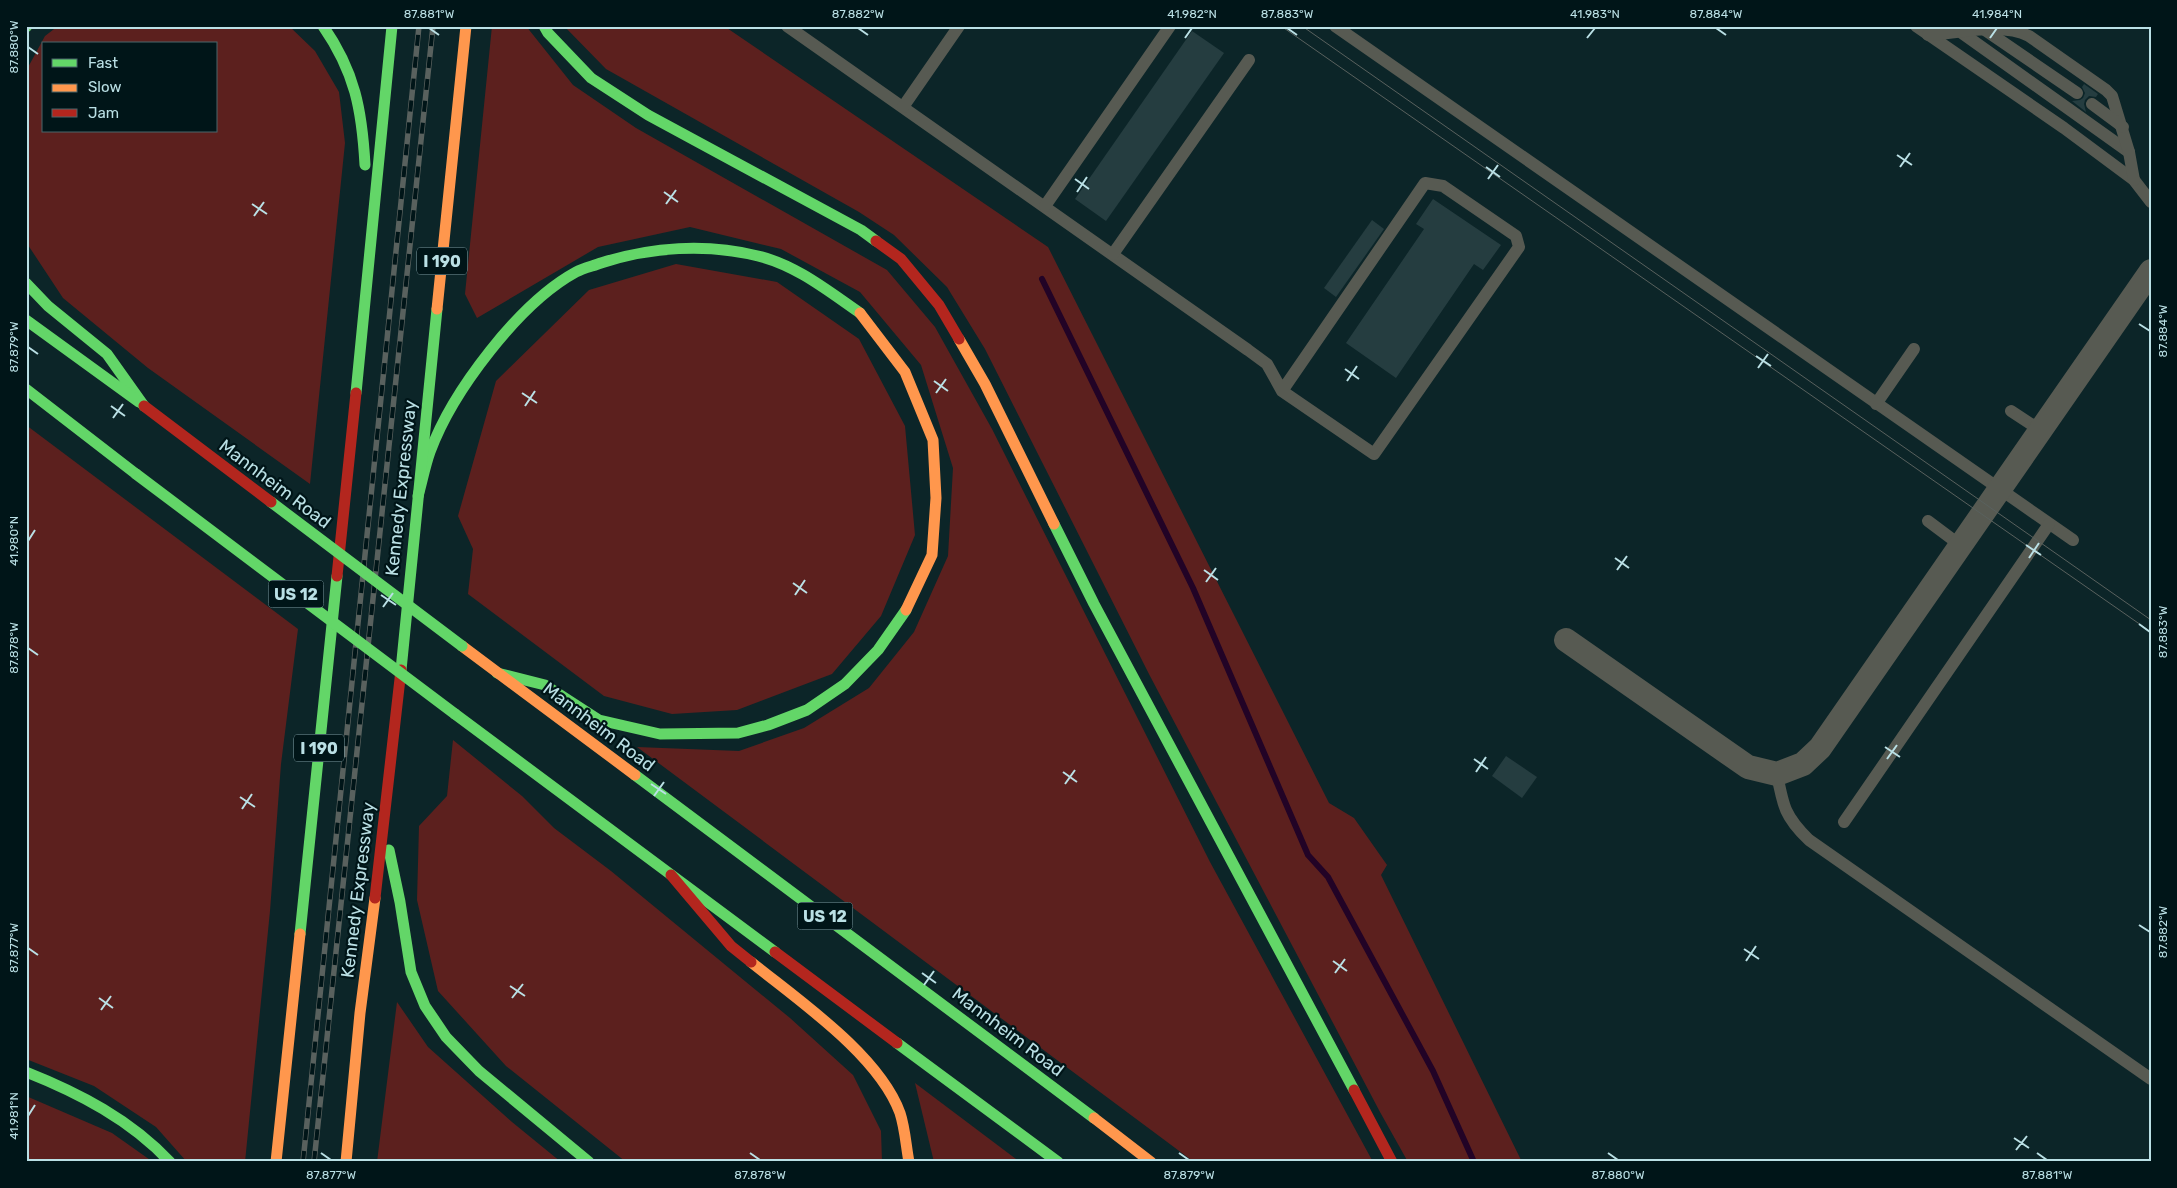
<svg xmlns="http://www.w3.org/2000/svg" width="2177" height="1188" font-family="Rubik,sans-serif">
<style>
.green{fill:#5c201e;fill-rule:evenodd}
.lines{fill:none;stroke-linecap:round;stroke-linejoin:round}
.stream{stroke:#220326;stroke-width:6}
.building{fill:#253d40}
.lane{stroke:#575a52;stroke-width:12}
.street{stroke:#575a52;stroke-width:24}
.fast{stroke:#63d668;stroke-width:11}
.slow{stroke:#ff974d;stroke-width:11}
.jam{stroke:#b3261e;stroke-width:11}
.tram{stroke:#59615e;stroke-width:1}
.rail-casing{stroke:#59615e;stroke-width:5.5}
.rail{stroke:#001518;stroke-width:4;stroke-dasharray:11;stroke-linecap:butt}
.fast-bridge{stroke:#63d668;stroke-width:11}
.jam-bridge{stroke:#b3261e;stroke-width:11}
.ticks{fill:none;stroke:#bae0e5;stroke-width:2}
.labels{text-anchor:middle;stroke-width:4.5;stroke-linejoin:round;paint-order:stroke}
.shield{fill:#001518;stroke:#82a3a8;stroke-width:1}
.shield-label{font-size:16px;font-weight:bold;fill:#bae0e5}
.street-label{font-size:18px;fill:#bae0e5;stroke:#001518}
.neatline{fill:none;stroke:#bae0e5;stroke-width:2}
.ticks-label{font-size:12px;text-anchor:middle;fill:#bae0e5}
</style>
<rect width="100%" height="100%" fill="#0c2528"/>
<g class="green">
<path d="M58,26H289L315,51L339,92L345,143L310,484L148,368L63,298L26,242V71L45,36ZM44,44H216V131H44Z"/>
<path d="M492,26H526L573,85L636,128L887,270L935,327L992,429L1210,862L1373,1162H1194L637,747L739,751L804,728L869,688L914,632L948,556L953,468L921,365L860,292L781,249L690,227L598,247L477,318L465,294Z"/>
<path d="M564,26H724L1048,247L1329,803L1354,818L1387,865L1381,875L1522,1162H1408L1380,1112L1150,676L985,349L947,287L894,235L859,212L606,69Z"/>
<path d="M676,264L777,282L859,339L905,426L915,535L881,616L832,674L737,710L672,714L604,696L468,594L473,549L458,516L496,381L589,290Z"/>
<path d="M26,425L298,629L281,764L270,911L245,1162H187L156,1127L94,1086L26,1059Z"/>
<path d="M453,740L522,796L554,828L611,871L790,1018L853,1075L881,1131L882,1162H626L506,1066L438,991L417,900L419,826L447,796Z"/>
<path d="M397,1002L428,1047L512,1122L561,1162H377Z"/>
<path d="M915,1083L1020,1162H934Z"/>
<path d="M26,1096L112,1133L153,1162H26Z"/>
</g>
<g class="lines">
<path class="stream" d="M1042,279L1193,588L1308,855L1328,877L1433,1071L1474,1162"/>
</g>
<g class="building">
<path d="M1192,31L1224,53L1106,221L1075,199Z"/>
<path d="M2084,84L2098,94L2096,97L2089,96L2085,100L2084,104L2086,112L2072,101L2080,100L2083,98L2085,93L2082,87Z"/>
<path d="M1433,199L1501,245L1483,270L1474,264L1396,378L1346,343L1424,229L1416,224Z"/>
<path d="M1372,220L1384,229L1336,297L1324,288Z"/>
<path d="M1506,756L1537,777L1522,798L1492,776Z"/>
</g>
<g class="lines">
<g class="lane">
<path d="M787,26L1248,350L1267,364L1282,391L1374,454L1519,247L1516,236L1443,186L1425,183L1282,391"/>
<path d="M1335,26L2073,540"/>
<path d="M1916,26L2064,128L2134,180L2151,202"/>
<path d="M1985,30L2077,93"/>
<path d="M1962,33L2129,152"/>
<path d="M1928,35C1958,33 2003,22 2029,36L2106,90L2112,96L2129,152L2134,180"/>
<path d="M2092,104L2123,127"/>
<path d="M903,107L959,26"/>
<path d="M1045,206L1170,26"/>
<path d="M1113,254L1249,60"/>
<path d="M1876,404L1914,349"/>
<path d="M2011,411L2040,430"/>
<path d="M1928,521L1960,545"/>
<path d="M1777,774C1783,806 1785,817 1809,840L2151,1079"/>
<path d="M1844,822L2049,524"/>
</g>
<path class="street" d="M1566,640L1748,767L1777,774L1803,764L1820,748L2151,271"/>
<g class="fast">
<path d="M323,26C355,72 362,110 365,165"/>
<path d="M544,26L548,33L591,78L648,115L861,230L876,241"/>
<path d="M26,27L27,26"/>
<path d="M26,283L48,306L107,354L144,406"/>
<path d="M26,320L139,402"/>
<path d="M26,389L136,474"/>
<path d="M356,393L392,26"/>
<path d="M418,496C422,482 425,466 430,452C452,392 519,303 576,272C583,268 593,266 601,263C651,247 706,243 758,256C796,265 828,291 860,313"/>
<path d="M1054,524L1094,604L1354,1090"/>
<path d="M401,670L437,309"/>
<path d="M497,673L545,685L599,720L660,734L738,733L768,725L807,710L845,684L878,650L906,610"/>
<path d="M455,714L775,952"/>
<path d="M635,775L1094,1118"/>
<path d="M389,850L400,902L411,972L425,1006L446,1037L479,1071L589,1162"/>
<path d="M300,934L337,576"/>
<path d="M897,1043L1058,1162"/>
<path d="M26,1072C79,1093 131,1120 170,1162"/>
</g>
<g class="slow">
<path d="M437,309L466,26"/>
<path d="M860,313L905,372L933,440L936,498L932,555L906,610"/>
<path d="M959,339L985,384L1054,524"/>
<path d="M462,646L635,775"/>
<path d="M751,962C798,1000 879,1055 900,1113C905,1128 906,1146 909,1162"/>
<path d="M1094,1118L1151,1162"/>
<path d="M276,1162L300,934"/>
<path d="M346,1162L360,1013L375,898"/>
</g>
<g class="jam">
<path d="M876,241L901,259L939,305L959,339"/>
<path d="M337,576L356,393"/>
<path d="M671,875L731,946L751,962"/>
<path d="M375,898L401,670"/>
<path d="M775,952L897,1043"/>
<path d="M1354,1090L1392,1162"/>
</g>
<g class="tram">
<path d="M1281,26L2151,632"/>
<path d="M1302,26L2151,620"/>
</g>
<defs>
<g id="rail">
<path d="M303,1162L419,26"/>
<path d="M314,1162L433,26"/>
</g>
</defs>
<use href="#rail" class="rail-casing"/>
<use href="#rail" class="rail"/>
<g class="fast-bridge">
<path d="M136,474L455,714"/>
<path d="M271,502L462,646"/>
</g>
<path class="jam-bridge" d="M144,406L271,502"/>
</g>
<path class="ticks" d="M429,28L439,35M858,28L868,35M1287,28L1297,35M1716,28L1726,35M1185,38L1192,28M1587,38L1595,28M1990,38L1997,28M28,47L38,54M1897,155L1912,165M1486,167L1500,177M1900,167L1910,153M1075,179L1089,189M1488,179L1498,165M664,192L678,202M1077,192L1087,177M252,204L267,214M666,204L676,190M254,216L264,202M2139,324L2150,331M28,347L38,354M1756,356L1771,366M1758,368L1768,354M1345,369L1359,379M934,381L948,391M1347,381L1357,366M522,393L537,403M936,393L946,379M111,406L125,416M525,406L535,391M113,418L123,404M28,541L35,530M2026,545L2041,555M1615,558L1629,568M2029,558L2039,543M1204,570L1218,580M1617,570L1627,556M1206,582L1216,568M793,583L807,593M381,595L396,605M795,595L805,580M383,607L393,593M2139,624L2150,632M28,648L38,655M1885,747L1900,757M1474,759L1488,769M1887,759L1897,745M1063,772L1077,782M1476,772L1486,757M651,784L666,794M1065,784L1075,770M654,796L664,782M240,797L255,807M242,809L252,794M2139,925L2150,932M28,948L38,955M1744,949L1759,959M1333,961L1347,971M1746,961L1756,946M922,973L936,983M1335,973L1345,959M924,985L934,971M510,986L525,996M99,998L113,1008M512,998L523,984M101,1010L111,996M28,1116L35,1105M2014,1138L2029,1148M2016,1150L2027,1136M321,1153L331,1160M750,1153L760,1160M1179,1153L1189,1160M1608,1153L1618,1160M2037,1153L2047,1160"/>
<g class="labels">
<g class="shield">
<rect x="417" y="247.5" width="50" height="27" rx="4"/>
<rect x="268.5" y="580.5" width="55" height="27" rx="4"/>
<rect x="294" y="734.5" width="50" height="27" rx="4"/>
<rect x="797.5" y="902.5" width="55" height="27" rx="4"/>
</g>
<g class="shield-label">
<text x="442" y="267">I 190</text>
<text x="296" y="600">US 12</text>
<text x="319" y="754">I 190</text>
<text x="825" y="922">US 12</text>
</g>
<g class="street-label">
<text transform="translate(275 484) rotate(37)" y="6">Mannheim Road</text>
<text transform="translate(401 488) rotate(-84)" y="6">Kennedy Expressway</text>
<text transform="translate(599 727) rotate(37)" y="6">Mannheim Road</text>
<text transform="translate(358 890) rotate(-83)" y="6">Kennedy Expressway</text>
<text transform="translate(1008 1032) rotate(37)" y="6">Mannheim Road</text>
</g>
</g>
<rect width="2177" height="1188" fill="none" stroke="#001518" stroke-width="55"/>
<rect x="42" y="42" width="175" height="90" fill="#001518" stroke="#4a666a"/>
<rect x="52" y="59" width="25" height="8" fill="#63d668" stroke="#4a666a"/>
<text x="88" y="68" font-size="15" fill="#bae0e5">Fast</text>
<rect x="52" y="84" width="25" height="8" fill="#ff974d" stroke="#4a666a"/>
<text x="88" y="92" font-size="15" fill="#bae0e5">Slow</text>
<rect x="52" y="109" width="25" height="8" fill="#b3261e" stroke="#4a666a"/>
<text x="88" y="118" font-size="15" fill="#bae0e5">Jam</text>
<rect x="28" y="28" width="2122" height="1132" class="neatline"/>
<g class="ticks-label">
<text x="429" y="18">87.881°W</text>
<text x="858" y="18">87.882°W</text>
<text x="1192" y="18">41.982°N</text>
<text x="1287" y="18">87.883°W</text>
<text x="1595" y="18">41.983°N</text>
<text x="1716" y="18">87.884°W</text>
<text x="1997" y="18">41.984°N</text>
<text transform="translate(14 47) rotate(-90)" y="4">87.880°W</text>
<text transform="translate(2163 331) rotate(-90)" y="4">87.884°W</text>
<text transform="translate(14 347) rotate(-90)" y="4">87.879°W</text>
<text transform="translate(14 541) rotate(-90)" y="4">41.980°N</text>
<text transform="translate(2163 632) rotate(-90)" y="4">87.883°W</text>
<text transform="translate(14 648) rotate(-90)" y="4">87.878°W</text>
<text transform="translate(2163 932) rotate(-90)" y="4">87.882°W</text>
<text transform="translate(14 948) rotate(-90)" y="4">87.877°W</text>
<text transform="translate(14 1116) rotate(-90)" y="4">41.981°N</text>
<text x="331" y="1179">87.877°W</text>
<text x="760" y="1179">87.878°W</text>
<text x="1189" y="1179">87.879°W</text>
<text x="1618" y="1179">87.880°W</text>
<text x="2047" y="1179">87.881°W</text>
</g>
</svg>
